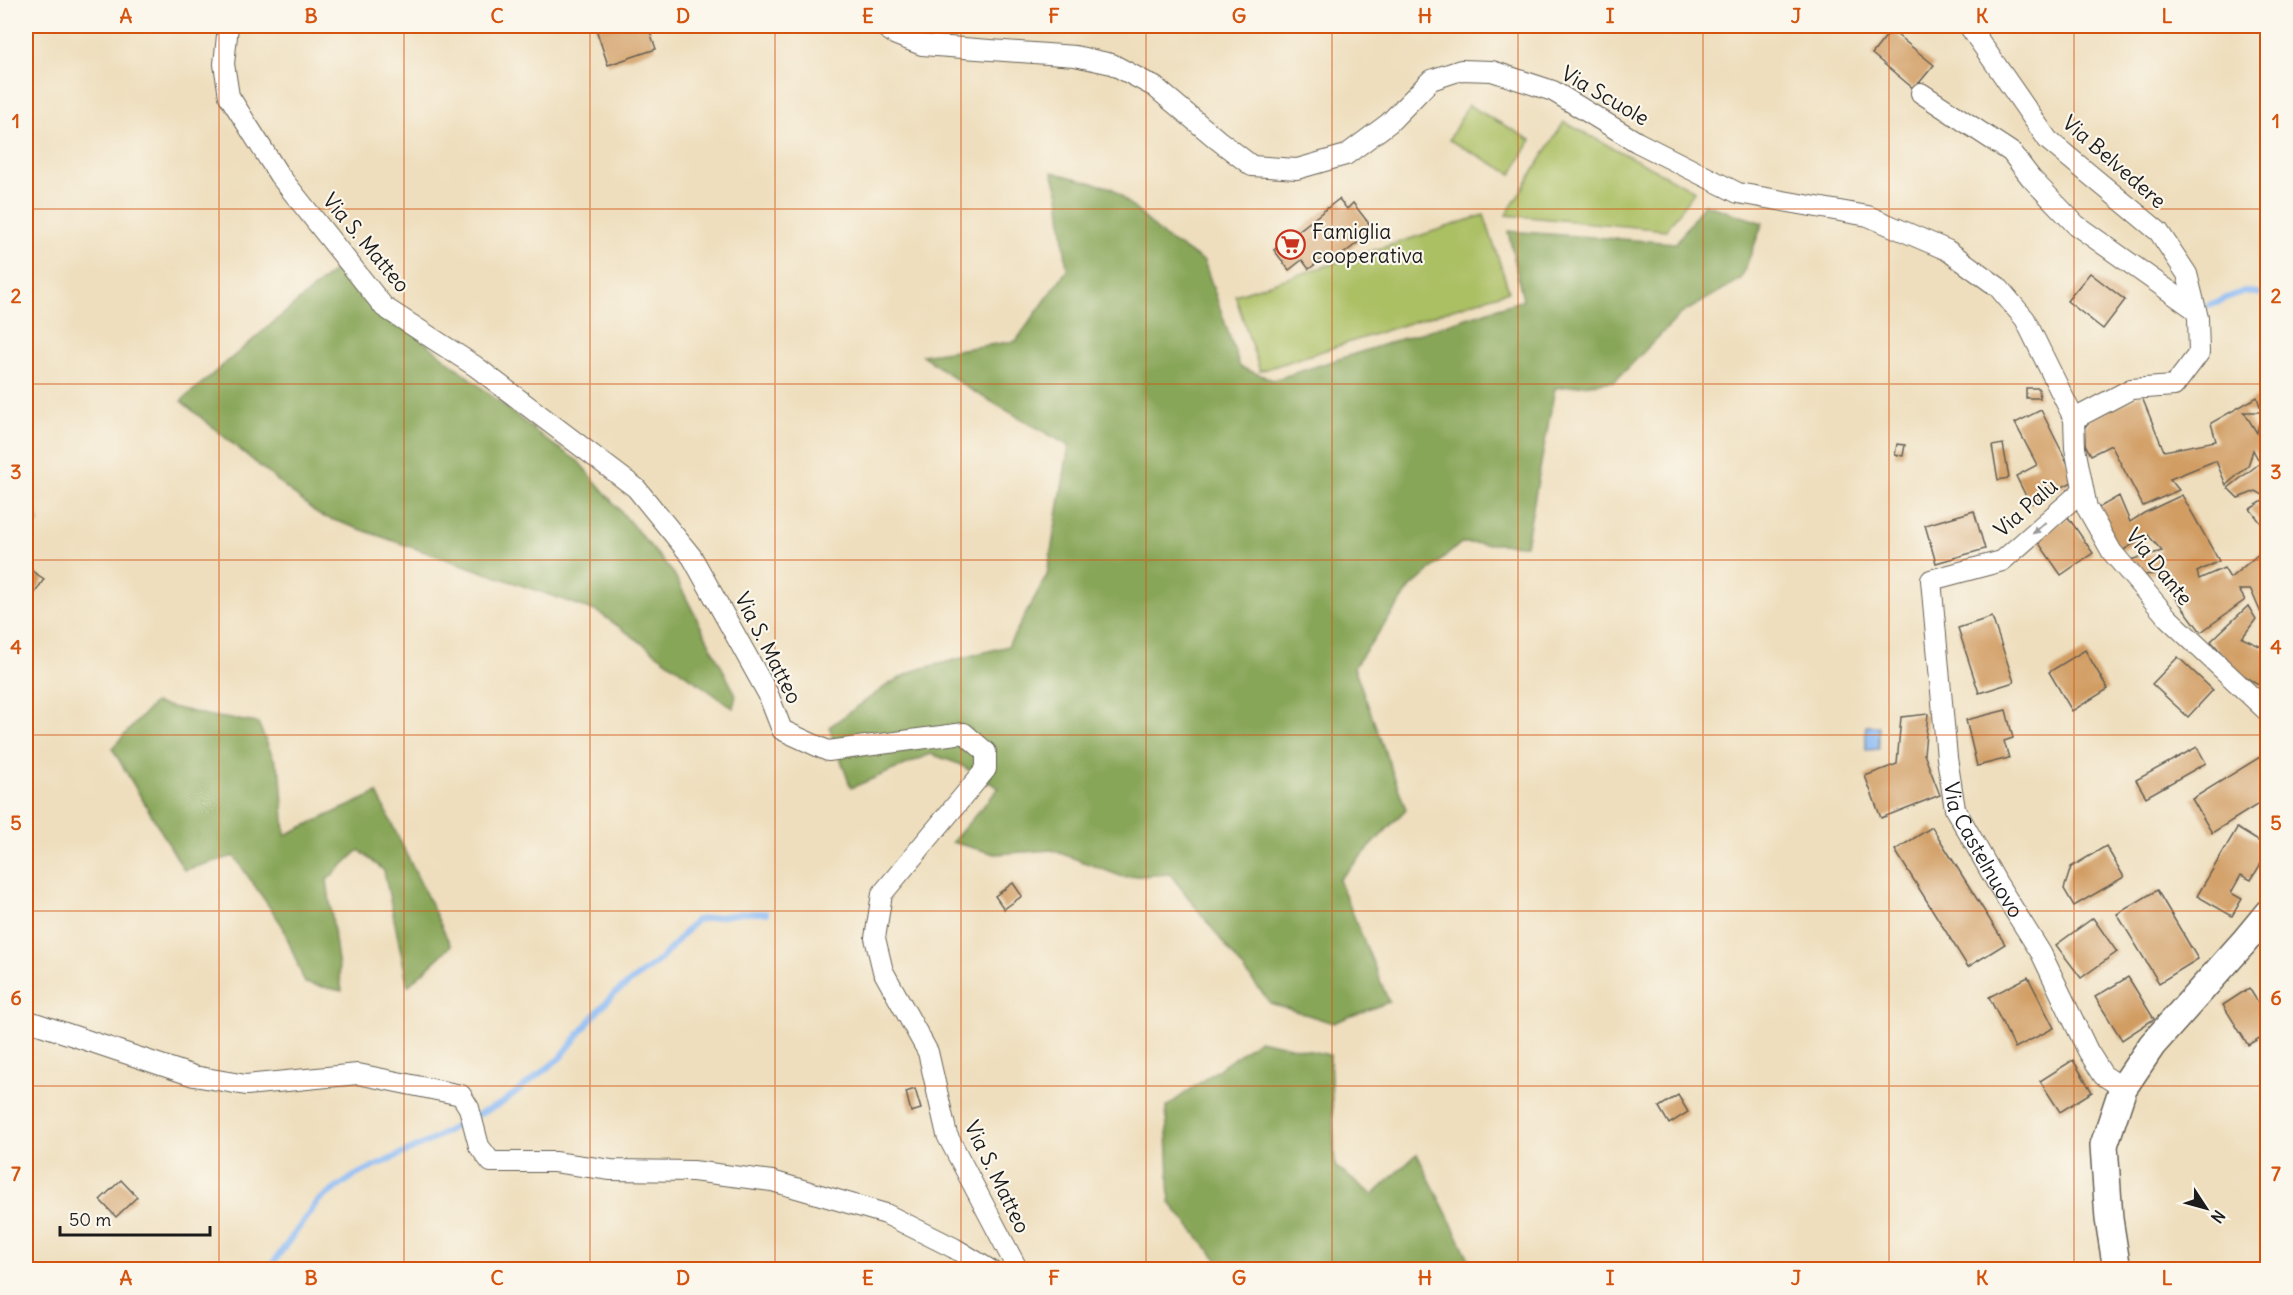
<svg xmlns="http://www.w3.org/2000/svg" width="2293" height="1295" font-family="Delius,sans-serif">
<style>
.green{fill:#abbf63;stroke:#646e40;stroke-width:1.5}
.forest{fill:#88a659;stroke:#52613a;stroke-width:1.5}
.water{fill:#89b9f4;stroke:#526a88;stroke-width:1.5}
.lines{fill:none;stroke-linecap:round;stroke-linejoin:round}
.stream{stroke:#89b9f4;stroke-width:6}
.building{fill:#d19d63}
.street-casing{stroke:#666054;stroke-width:22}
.secondary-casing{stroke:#666054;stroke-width:30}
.street{stroke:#fff;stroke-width:20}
.secondary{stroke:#fff;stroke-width:27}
.oneway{fill:#999}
.grid{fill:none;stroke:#d4530e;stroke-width:1.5;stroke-opacity:0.55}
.labels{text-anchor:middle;stroke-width:4.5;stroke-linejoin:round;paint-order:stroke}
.street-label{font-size:21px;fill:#1c1c1c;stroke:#fbf7ec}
.poi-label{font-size:21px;fill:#1c1c1c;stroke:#fbf7ec;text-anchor:start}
.neatline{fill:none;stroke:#d4530e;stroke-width:2}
.grid-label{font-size:20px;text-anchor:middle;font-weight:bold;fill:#d4530e}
</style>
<rect width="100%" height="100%" fill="#fbf7ec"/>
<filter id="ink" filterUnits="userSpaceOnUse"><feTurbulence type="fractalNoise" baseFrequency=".0167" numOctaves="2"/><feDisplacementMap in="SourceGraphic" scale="12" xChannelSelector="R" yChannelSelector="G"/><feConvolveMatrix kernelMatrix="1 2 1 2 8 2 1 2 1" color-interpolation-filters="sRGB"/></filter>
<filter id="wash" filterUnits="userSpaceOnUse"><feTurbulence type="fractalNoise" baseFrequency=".008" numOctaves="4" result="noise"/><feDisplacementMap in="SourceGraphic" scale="24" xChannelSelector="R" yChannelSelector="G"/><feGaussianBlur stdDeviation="1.35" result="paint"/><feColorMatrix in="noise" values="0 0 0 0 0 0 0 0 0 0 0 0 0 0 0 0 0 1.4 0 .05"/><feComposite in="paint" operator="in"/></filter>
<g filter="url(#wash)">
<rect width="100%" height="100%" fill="#eedebd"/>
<g class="green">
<path d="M1468,105L1531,140L1512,174L1449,140Z"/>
<path d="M1564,122L1695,191L1666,230L1506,215Z"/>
<path d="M1484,215L1509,291L1260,371L1235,295Z"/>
</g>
<g class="forest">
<path d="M1052,172L1112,188L1166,238L1204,261L1240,367L1273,380L1523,300L1508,231L1676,243L1704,204L1763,223L1741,279L1681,314L1615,381L1555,388L1526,545L1461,543L1411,587L1354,667L1406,809L1339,880L1389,1002L1333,1023L1270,1003L1170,874L1123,877L1052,850L995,854L952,842L999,788L959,764L931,754L851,788L829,727L889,684L916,670L1008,646L1047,575L1069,446L971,390L922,355L1016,341L1067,270L1059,195Z"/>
<path d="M335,270L548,441L578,461L674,574L736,695L733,708L598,612L319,515L181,401Z"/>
<path d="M26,471L38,522L26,532Z"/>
<path d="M154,703L211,716L258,723L281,775L285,835L377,793L451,946L408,986L384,871L359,850L327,880L342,991L305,983L282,925L234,856L184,870L112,748Z"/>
<path d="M1259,1040L1330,1055L1335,1166L1373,1195L1417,1154L1474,1269H1225L1170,1203L1166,1107Z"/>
</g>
<path class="water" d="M1866,726H1879V749L1866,750Z"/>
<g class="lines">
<g class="stream">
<path d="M2209,305L2244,291L2268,295"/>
<path d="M268,1270L318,1201L354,1176L432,1140L461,1123L502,1103L560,1058L597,1012L614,994L661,959L696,920L743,913H766"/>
</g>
</g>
<g id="blocks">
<g class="building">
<path d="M595,26H648L656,49L608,65Z"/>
<path d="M1891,30L1934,65L1914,89L1872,54Z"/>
<path d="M1339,199L1347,209L1353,203L1374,230L1334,261L1329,254L1309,269L1302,260L1289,270L1274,250Z"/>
<path d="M2090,273L2125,300L2103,329L2067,301Z"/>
<path d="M2026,388H2039L2040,398H2026Z"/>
<path d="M2141,395L2164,451L2216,441L2211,423L2257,397L2262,412H2244L2257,433L2259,423L2268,413V498L2256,491L2238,498L2228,488L2260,463L2253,450L2248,466L2226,485L2216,461L2212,462L2170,479L2179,490L2143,506L2111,445L2091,455L2080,435L2090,419Z"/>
<path d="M2041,410L2076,480L2030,504L2016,476L2037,465L2015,423Z"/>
<path d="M1897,444L1905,445L1903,456L1895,455Z"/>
<path d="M2003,444L2009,478L1998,480L1992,446Z"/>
<path d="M2182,495L2219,561L2197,572L2199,579L2224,568L2230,578L2266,548L2268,552V624L2266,625L2251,590H2239L2245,600L2201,632L2158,574L2143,575L2130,560L2162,551L2148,535L2122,551L2093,511L2119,496L2130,522L2144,513Z"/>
<path d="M2266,499L2268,501V532L2250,509Z"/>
<path d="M1974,511L1985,549L1936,563L1925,525Z"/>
<path d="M2068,517L2093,553L2061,575L2036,539Z"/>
<path d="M26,567L44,579L26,607Z"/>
<path d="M2248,606L2256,619L2242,638L2262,647L2268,656V690L2238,672L2211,641Z"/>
<path d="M1992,617L2014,682L1979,693L1958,628Z"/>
<path d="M2085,650L2108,689L2072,711L2049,672Z"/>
<path d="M2178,657L2213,690L2188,717L2152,684Z"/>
<path d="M2006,710L2013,738L2004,741L2009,758L1977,766L1966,720Z"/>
<path d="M1928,714L1924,754L1940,795L1881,818L1865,776L1897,764L1901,717Z"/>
<path d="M2197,747L2206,763L2146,797L2136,780Z"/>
<path d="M2268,752V798L2212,833L2192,799Z"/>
<path d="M1932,827L2005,944L1968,967L1895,850Z"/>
<path d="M2237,828L2268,847V852L2251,880L2241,875L2231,893L2242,899L2232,916L2197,896Z"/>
<path d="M2106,846L2124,877L2074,906L2064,889L2071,867Z"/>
<path d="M1013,883L1022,896L1004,909L995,896Z"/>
<path d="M2157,890L2198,959L2159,983L2117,914Z"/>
<path d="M2093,918L2117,952L2081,978L2056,945Z"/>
<path d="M2028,977L2054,1028L2015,1048L1989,997Z"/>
<path d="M2128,977L2154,1019L2122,1040L2095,997Z"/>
<path d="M2249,988L2268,1018V1033L2248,1045L2223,1005Z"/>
<path d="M2073,1060L2092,1092L2060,1112L2040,1081Z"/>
<path d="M915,1089L921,1109L911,1112L906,1092Z"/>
<path d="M1678,1095L1688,1112L1669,1124L1659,1107Z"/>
<path d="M121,1180L137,1197L116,1217L100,1200Z"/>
</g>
</g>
</g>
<g filter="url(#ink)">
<use href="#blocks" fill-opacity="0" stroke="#666054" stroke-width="1.5"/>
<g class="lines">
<defs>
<g id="street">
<path d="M228,26L224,64L229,96L279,175L384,307L475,366L636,488L692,557L768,694L782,730L828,751L964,733L986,752V769L882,894L875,938L883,971L928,1052L947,1135L1018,1270"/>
<path d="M883,26L896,35L922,45L1075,56L1112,64L1155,87L1218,140L1252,166L1297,169L1346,155L1389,123L1431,80L1461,70L1492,71L1553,91L1637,142L1738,193L1868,216L1947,250L1998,287L2025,319L2074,419L2075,448L2087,508L2112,552L2168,618L2268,712"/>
<path d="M1969,26L2048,140L2159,232L2187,274L2198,318L2199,353L2174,386L2131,389L2074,419"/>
<path d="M1921,93L2011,152L2031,178L2076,225L2196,310"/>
<path id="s1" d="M2083,490L2002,561L1931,580L1947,758L1955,809L1997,883L2041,953L2088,1051L2103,1075L2123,1088"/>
<path d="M26,1020L194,1076L246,1085L358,1074L461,1095L469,1108L479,1146L491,1162H554L611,1170L693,1171L772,1181L886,1214L954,1248L990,1270"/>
</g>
<path id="secondary" d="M2117,1270L2109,1219L2104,1145L2123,1088L2152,1045L2244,942L2268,913"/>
</defs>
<use href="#street" class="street-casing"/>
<use href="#secondary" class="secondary-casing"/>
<use href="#street" class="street"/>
<use href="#secondary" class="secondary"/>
</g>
<defs><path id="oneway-solid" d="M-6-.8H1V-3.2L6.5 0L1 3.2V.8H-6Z" transform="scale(1.5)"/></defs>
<use class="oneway" href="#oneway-solid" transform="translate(2039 528) rotate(139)"/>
</g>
<path class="grid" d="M219,26V1270M404,26V1270M590,26V1270M775,26V1270M961,26V1270M1146,26V1270M1332,26V1270M1518,26V1270M1703,26V1270M1889,26V1270M2074,26V1270M26,209H2268M26,384H2268M26,560H2268M26,735H2268M26,911H2268M26,1086H2268"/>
<defs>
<symbol id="supermarket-ring" viewBox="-11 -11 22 22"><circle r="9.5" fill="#fbf7ec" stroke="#c8321e" stroke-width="1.5"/><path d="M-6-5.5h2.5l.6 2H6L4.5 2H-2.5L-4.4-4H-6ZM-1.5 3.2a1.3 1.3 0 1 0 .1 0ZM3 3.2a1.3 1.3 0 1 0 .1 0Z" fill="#c8321e"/></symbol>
</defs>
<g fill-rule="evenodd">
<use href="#supermarket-ring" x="1274" y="228" width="33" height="33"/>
</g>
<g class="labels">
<g class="street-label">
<text transform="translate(1605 96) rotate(30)" y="7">Via Scuole</text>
<text transform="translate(2114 162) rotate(41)" y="7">Via Belvedere</text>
<text transform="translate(366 243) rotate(50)" y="7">Via S. Matteo</text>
<text transform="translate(2026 508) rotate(-41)" y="7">Via Palù</text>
<text transform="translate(2159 567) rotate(51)" y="7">Via Dante</text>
<text transform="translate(768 648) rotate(63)" y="7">Via S. Matteo</text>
<text dy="7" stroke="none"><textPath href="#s1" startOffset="460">Via Castelnuovo</textPath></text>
<text transform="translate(997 1177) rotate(64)" y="7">Via S. Matteo</text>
</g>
<g class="poi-label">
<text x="1312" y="239">Famiglia<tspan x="1312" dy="24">cooperativa</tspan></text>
</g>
</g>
<rect width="2293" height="1295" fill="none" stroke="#fbf7ec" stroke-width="66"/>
<g transform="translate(2206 1208) rotate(126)" stroke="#fbf7ec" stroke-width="4.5" paint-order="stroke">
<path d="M0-4.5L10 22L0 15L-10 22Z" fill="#1c1c1c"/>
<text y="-9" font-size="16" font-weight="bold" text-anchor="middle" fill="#1c1c1c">N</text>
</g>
<path d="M60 1226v9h150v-9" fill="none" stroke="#1c1c1c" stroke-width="3"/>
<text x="69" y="1226" font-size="18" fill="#1c1c1c" stroke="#fbf7ec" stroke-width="4.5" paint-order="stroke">50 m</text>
<rect x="33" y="33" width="2227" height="1229" class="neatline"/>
<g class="grid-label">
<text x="126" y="23">A</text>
<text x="311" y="23">B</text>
<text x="497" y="23">C</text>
<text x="683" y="23">D</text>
<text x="868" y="23">E</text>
<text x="1054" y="23">F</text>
<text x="1239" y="23">G</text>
<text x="1425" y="23">H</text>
<text x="1610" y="23">I</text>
<text x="1796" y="23">J</text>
<text x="1982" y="23">K</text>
<text x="2167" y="23">L</text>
<text x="16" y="128">1</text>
<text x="2276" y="128">1</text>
<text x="16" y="303">2</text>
<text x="2276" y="303">2</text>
<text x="16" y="479">3</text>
<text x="2276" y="479">3</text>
<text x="16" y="654">4</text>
<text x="2276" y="654">4</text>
<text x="16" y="830">5</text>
<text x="2276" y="830">5</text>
<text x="16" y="1005">6</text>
<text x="2276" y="1005">6</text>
<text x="16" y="1181">7</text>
<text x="2276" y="1181">7</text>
<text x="126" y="1285">A</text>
<text x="311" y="1285">B</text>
<text x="497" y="1285">C</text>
<text x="683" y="1285">D</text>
<text x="868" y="1285">E</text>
<text x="1054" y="1285">F</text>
<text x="1239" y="1285">G</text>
<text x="1425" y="1285">H</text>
<text x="1610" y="1285">I</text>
<text x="1796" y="1285">J</text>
<text x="1982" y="1285">K</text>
<text x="2167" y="1285">L</text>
</g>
</svg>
